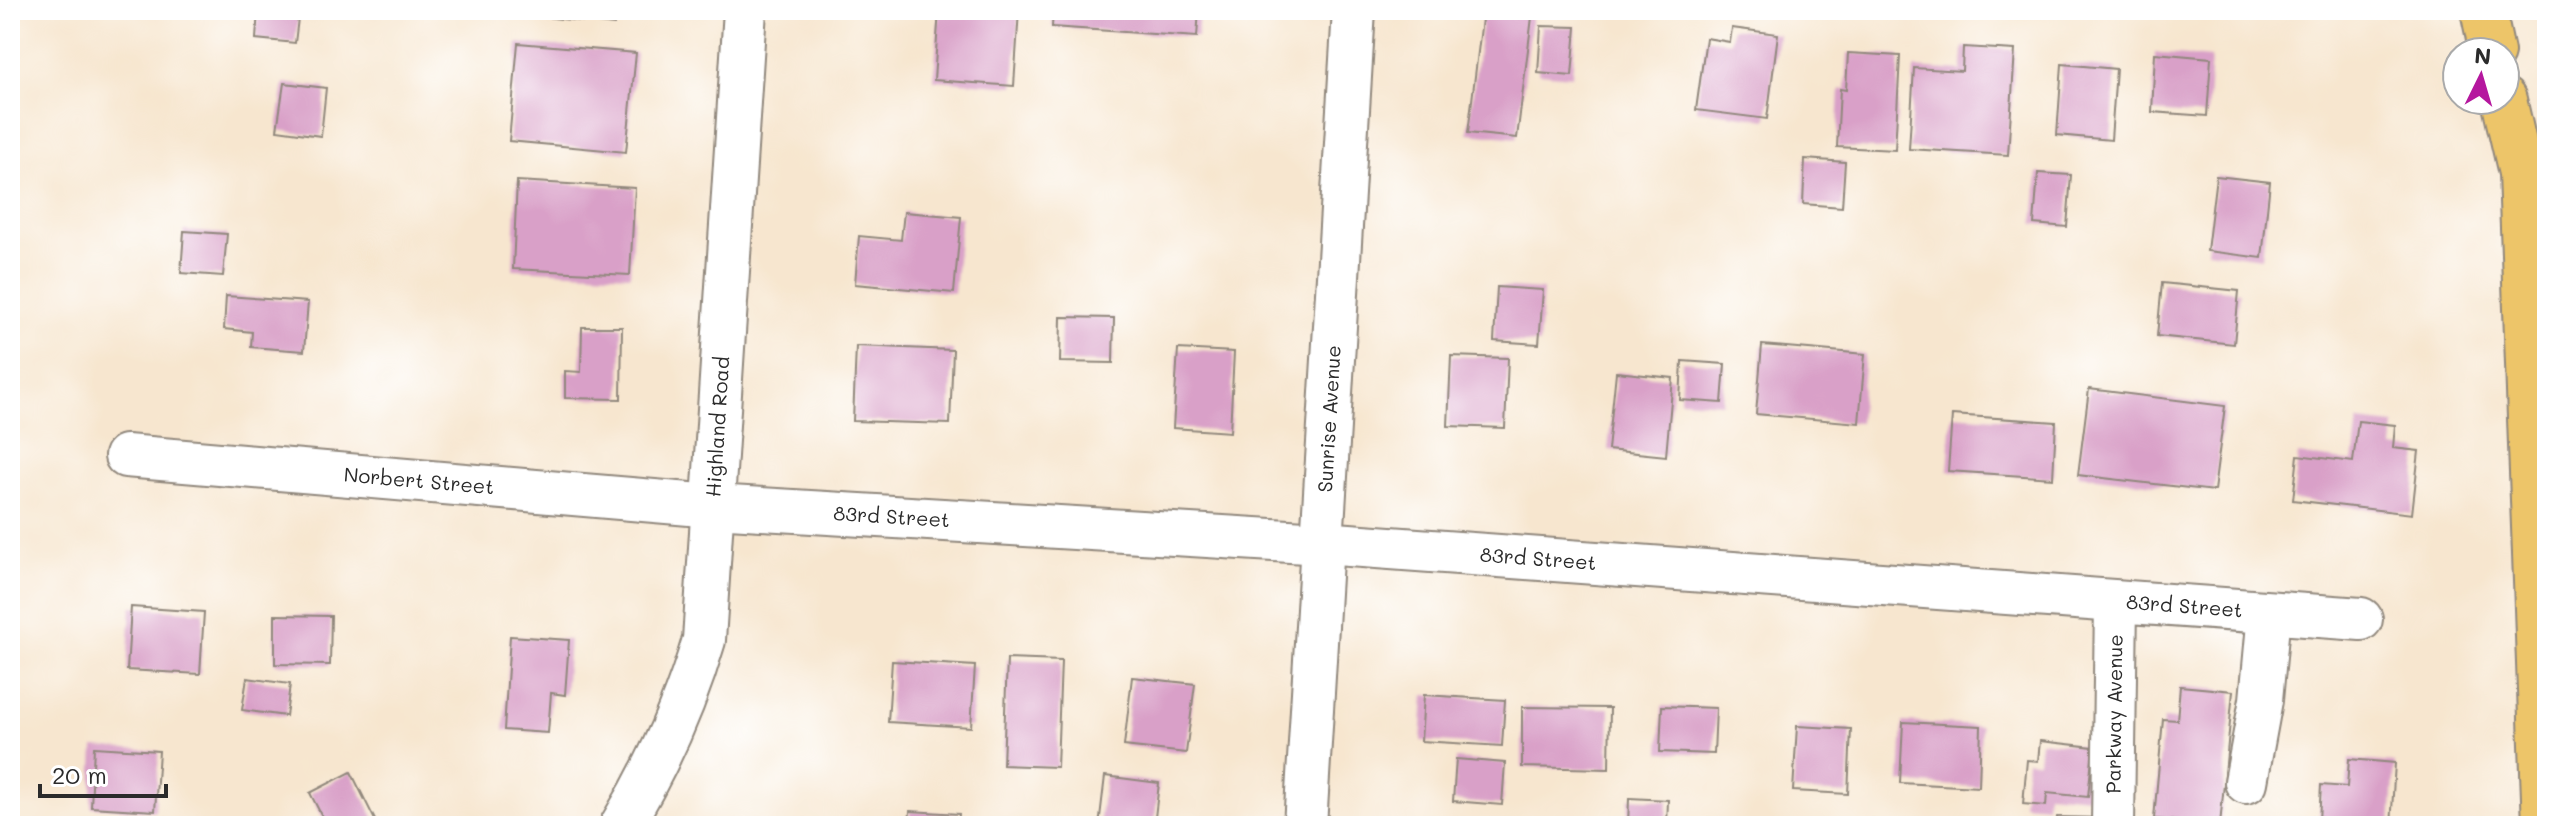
<svg xmlns="http://www.w3.org/2000/svg" width="2557" height="836" font-family="Mali,sans-serif">
<style>
.building{fill:#d9a0c8}
.lines{fill:none;stroke-linecap:round;stroke-linejoin:round}
.minor-casing{stroke:#91887d;stroke-width:46}
.highway-casing{stroke:#91887d;stroke-width:48}
.minor{stroke:#fff;stroke-width:42}
.highway{stroke:#edc569;stroke-width:44}
.labels{text-anchor:middle;stroke-width:6;stroke-linejoin:round;paint-order:stroke}
.street-label{font-size:20px;fill:#2b2b2b;stroke:#fff}
</style>
<rect width="100%" height="100%" fill="#fff"/>
<filter id="ink" filterUnits="userSpaceOnUse"><feTurbulence type="fractalNoise" baseFrequency=".0125" numOctaves="2"/><feDisplacementMap in="SourceGraphic" scale="16" xChannelSelector="R" yChannelSelector="G"/><feConvolveMatrix kernelMatrix="1 2 1 2 8 2 1 2 1" color-interpolation-filters="sRGB"/></filter>
<filter id="wash" filterUnits="userSpaceOnUse"><feTurbulence type="fractalNoise" baseFrequency=".006" numOctaves="4" result="noise"/><feDisplacementMap in="SourceGraphic" scale="32" xChannelSelector="R" yChannelSelector="G"/><feGaussianBlur stdDeviation="1.8" result="paint"/><feColorMatrix in="noise" values="0 0 0 0 0 0 0 0 0 0 0 0 0 0 0 0 0 1.4 0 .05"/><feComposite in="paint" operator="in"/></filter>
<g filter="url(#wash)">
<rect width="100%" height="100%" fill="#f7e6cf"/>
<g id="blocks">
<g class="building">
<path d="M258,10H299L295,43L256,39Z"/>
<path d="M528,10H615L614,25L528,15Z"/>
<path d="M939,10H1019L1014,86L934,80Z"/>
<path d="M1053,10H1199L1197,37L1052,27Z"/>
<path d="M1483,11L1532,17L1517,138L1468,133Z"/>
<path d="M1541,26L1576,27L1572,76L1538,73Z"/>
<path d="M1732,28L1778,34L1767,119L1696,110L1706,38L1730,42Z"/>
<path d="M518,43L636,53L626,152L509,141Z"/>
<path d="M1963,47L2015,50L2008,155L1909,149L1914,68L1962,71Z"/>
<path d="M1848,53L1900,56L1895,150L1837,147L1840,89L1846,90Z"/>
<path d="M2155,53L2211,58L2207,116L2152,112Z"/>
<path d="M2062,64L2116,69L2111,140L2057,135Z"/>
<path d="M284,83L326,88L321,136L277,130Z"/>
<path d="M1805,159L1845,162L1842,207L1803,204Z"/>
<path d="M2038,173L2071,175L2067,227L2034,224Z"/>
<path d="M2216,176L2270,182L2262,258L2207,251Z"/>
<path d="M517,181L635,188L630,275L513,269Z"/>
<path d="M904,212L961,217L954,293L855,284L859,236L901,240Z"/>
<path d="M184,231L227,234L223,276L181,273Z"/>
<path d="M2162,283L2239,291L2234,344L2157,336Z"/>
<path d="M1497,287L1543,290L1539,344L1494,341Z"/>
<path d="M226,296L308,302L304,351L251,347L252,332L224,329Z"/>
<path d="M1061,317L1114,318L1113,363L1060,362Z"/>
<path d="M582,327H622L621,399L565,398V371L581,372Z"/>
<path d="M1762,345L1865,354L1859,423L1756,414Z"/>
<path d="M856,346L953,350L950,424L853,421Z"/>
<path d="M1178,349L1234,352L1230,432L1173,428Z"/>
<path d="M1451,356L1508,358L1505,428L1448,426Z"/>
<path d="M1682,361L1725,364L1722,403L1680,400Z"/>
<path d="M1616,372L1673,378L1666,456L1608,450Z"/>
<path d="M2089,389L2225,406L2214,491L2078,475Z"/>
<path d="M1952,415L2056,422L2053,478L1948,471Z"/>
<path d="M2358,421L2395,425L2393,448L2419,451L2412,514L2293,500L2298,455L2353,462Z"/>
<path d="M131,607L204,612L200,674L127,670Z"/>
<path d="M275,615L331,616L330,665L275,664Z"/>
<path d="M510,636L569,640L565,695L551,693L548,733L504,730Z"/>
<path d="M1007,659L1061,661L1057,767L1003,765Z"/>
<path d="M892,661L975,666L971,727L888,722Z"/>
<path d="M1132,677L1195,684L1186,753L1124,746Z"/>
<path d="M247,678L290,684L286,716L242,710Z"/>
<path d="M2180,686L2233,691L2220,825L2154,819L2163,719L2177,720Z"/>
<path d="M1424,695L1505,700L1502,746L1421,741Z"/>
<path d="M1662,706L1716,708L1714,754L1660,752Z"/>
<path d="M1522,707L1610,708L1609,769L1522,767Z"/>
<path d="M1903,722L1981,726L1979,787L1900,783Z"/>
<path d="M1797,726L1851,729L1848,794L1793,791Z"/>
<path d="M2040,741L2093,747L2088,797L2047,793L2046,806L2023,804L2027,760L2038,761Z"/>
<path d="M94,747L159,751L155,811L91,807Z"/>
<path d="M1456,759L1505,763L1502,805L1453,801Z"/>
<path d="M2349,759L2395,763L2391,826L2319,821L2321,785L2347,787Z"/>
<path d="M351,772L375,820L364,826H327L310,793Z"/>
<path d="M1105,776L1159,783L1154,826H1099Z"/>
<path d="M1629,798L1668,800L1667,826H1628Z"/>
<path d="M910,811L959,814L958,826H909Z"/>
<path d="M2057,817L2102,818V826H2056Z"/>
</g>
</g>
</g>
<g filter="url(#ink)">
<use href="#blocks" fill-opacity="0" stroke="#91887d" stroke-width="2"/>
<g class="lines">
<defs>
<g id="minor">
<path id="s1" d="M126,456L713,506L1322,543L2361,619"/>
<path d="M2246,782L2261,700L2269,613"/>
<path id="s2" d="M621,826C656,769 685,705 704,640L745,10"/>
<path id="s3" d="M1305,826L1354,10"/>
<path id="s4" d="M2113,826L2116,602"/>
</g>
<g id="highway">
<path d="M2483,10L2492,52"/>
<path d="M2504,100L2521,173L2545,826"/>
</g>
</defs>
<use href="#minor" class="minor-casing"/>
<use href="#highway" class="highway-casing"/>
<use href="#minor" class="minor"/>
<use href="#highway" class="highway"/>
</g>
</g>
<g class="labels">
<g class="street-label">
<text dy="7" stroke="none"><textPath href="#s3" startOffset="408">Sunrise Avenue</textPath></text>
<text dy="7" stroke="none"><textPath href="#s2" startOffset="418">Highland Road</textPath></text>
<text dy="7" stroke="none"><textPath href="#s1" startOffset="294">Norbert Street</textPath></text>
<text dy="7" stroke="none"><textPath href="#s1" startOffset="768">83rd Street</textPath></text>
<text dy="7" stroke="none"><textPath href="#s1" startOffset="1416">83rd Street</textPath></text>
<text dy="7" stroke="none"><textPath href="#s1" startOffset="2064">83rd Street</textPath></text>
<text dy="7" stroke="none"><textPath href="#s4" startOffset="112">Parkway Avenue</textPath></text>
</g>
</g>
<rect width="2557" height="836" fill="none" stroke="#fff" stroke-width="40"/>
<g transform="translate(2481 76) rotate(5)"><circle r="38" fill="#ffffff" stroke="#aaaaaa" stroke-width="2"/>
<path d="M0-6L14 30L0 20L-14 30Z" fill="#b5179e"/>
<text y="-12" font-size="22" font-weight="bold" text-anchor="middle" fill="#2b2b2b">N</text>
</g>
<path d="M40 784v12h126v-12" fill="none" stroke="#2b2b2b" stroke-width="4"/>
<text x="52" y="784" font-size="24" fill="#2b2b2b" stroke="#ffffff" stroke-width="6" paint-order="stroke">20 m</text>
</svg>
